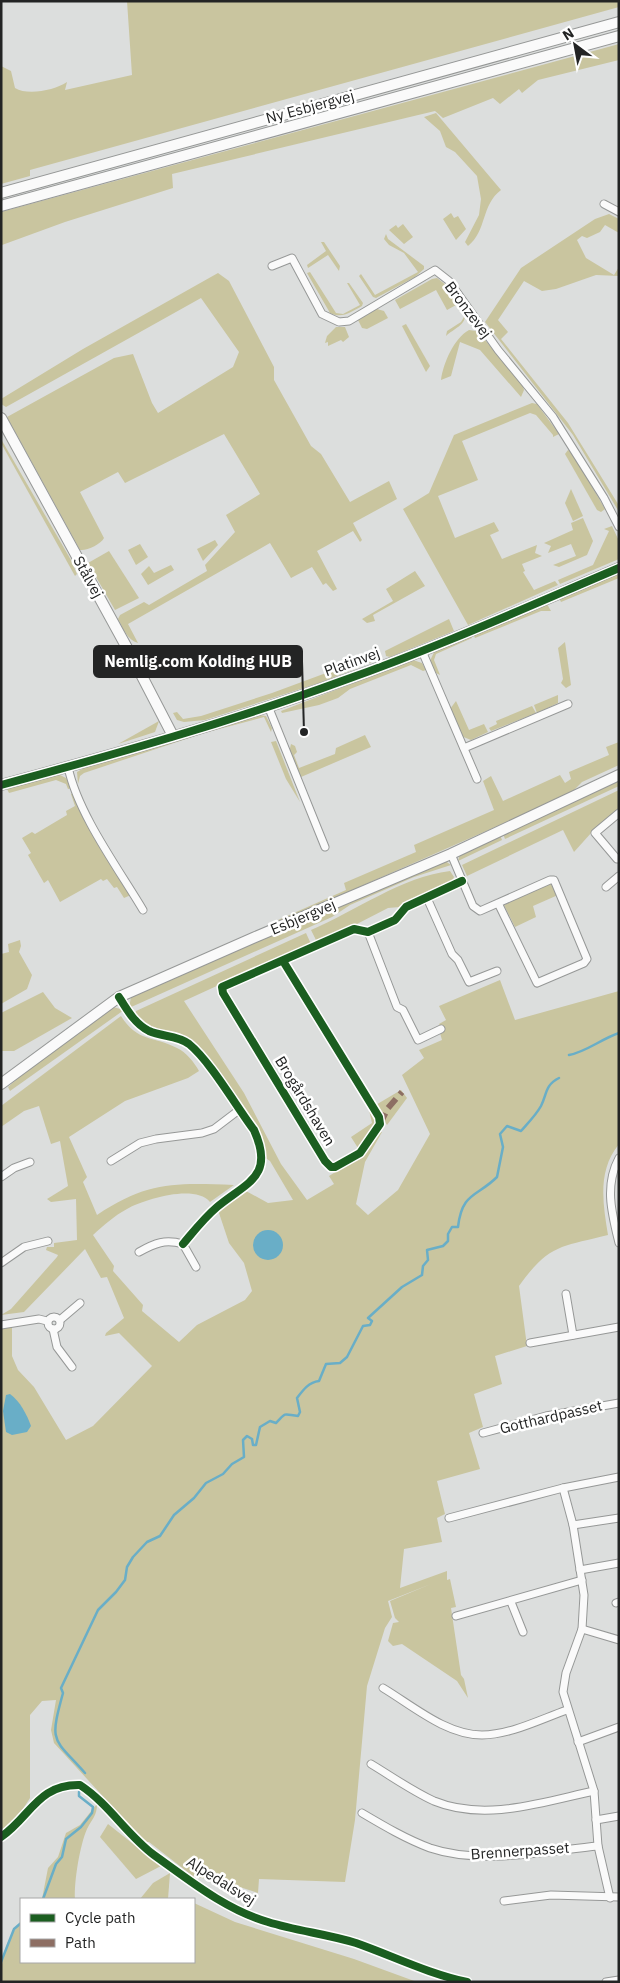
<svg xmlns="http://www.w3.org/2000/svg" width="620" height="1983" font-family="'IBM Plex Sans',sans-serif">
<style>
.green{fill:#c9c59f}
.water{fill:#69aec7}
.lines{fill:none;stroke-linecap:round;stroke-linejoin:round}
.stream{stroke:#69aec7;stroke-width:2.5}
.street-casing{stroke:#969897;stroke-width:9}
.secondary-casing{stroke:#969897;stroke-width:12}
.street{stroke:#fafafa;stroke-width:7}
.secondary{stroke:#fafafa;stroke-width:10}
.quiet{stroke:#8d6e63;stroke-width:6;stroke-dasharray:12 6;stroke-linecap:butt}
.cycleway-casing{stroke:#fff;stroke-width:11}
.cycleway{stroke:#1b5e20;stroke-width:8}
.labels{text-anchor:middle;stroke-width:5;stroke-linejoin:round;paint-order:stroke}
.street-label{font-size:15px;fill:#232424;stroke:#fff}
.leader{fill:none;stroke:#232424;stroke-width:2}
.callout-dot{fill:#232424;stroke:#fff;stroke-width:2}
.callout{fill:#232424;stroke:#232424;stroke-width:2}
.callout-label{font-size:16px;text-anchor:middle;font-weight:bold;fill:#fff}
</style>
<rect width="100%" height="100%" fill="#dcdedd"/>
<g class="green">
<path d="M127,1H619V7L30,170V176L1,184V66L11,71L15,88C28,96 55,90 67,82L65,90L132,75Z"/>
<path d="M619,44V60L538,80L522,93L519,89L500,104L493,98L443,118L435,111L172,174L173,188L65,222L2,245L1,248V212Z"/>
<path d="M436,113L501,190C481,205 487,231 468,246L465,242L479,215L481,199L477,176L455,152L446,147L440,131L424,117Z"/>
<path d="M451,213L454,218L458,216L466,229L456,240L443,219Z"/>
<path d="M609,214L619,219V233L605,225L600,232L587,238L582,236L577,240L586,258L614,275L619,267V276L596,275L556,289L542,291L524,281L498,320L508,332L501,339L568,423L618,504L619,512L573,435L485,322L521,268L595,219Z"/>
<path d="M403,224L413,237L404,244L389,230L396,225L398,228Z"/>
<path d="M386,234L388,239L424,266V269L415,277L376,298L373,297L359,276L361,274L375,295L418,272L404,253L389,245L384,239Z"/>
<path d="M321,242H324L340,266L339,271L328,255L308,268L307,265L326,251Z"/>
<path d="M310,272L336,313L343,314L360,305L347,283H349L363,303L362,306C351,312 342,319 330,313L307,273Z"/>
<path d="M218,273L229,281L274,367V380L311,446L321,454L350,502L389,481L397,499L353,523L362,540L360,542L353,531L317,551L337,589L333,591L326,583L323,585L312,567L291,578L270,543L128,624L138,643C127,640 123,628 118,619L120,615L144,602L149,605L207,571L205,565L235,532L226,515L260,494L224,434L125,483L118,472L80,492L104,538C101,544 87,551 80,550L7,417L114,358L133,354L152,403L158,413L233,367L239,352L201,298L6,407L1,404V399L83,349Z"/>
<path d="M437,278L446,285L465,313C467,325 453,329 446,336L447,331L461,322L464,317L456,305L447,310L436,290L400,309L395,300L432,279Z"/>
<path d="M377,309L384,311L388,318L367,329L362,328L358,320Z"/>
<path d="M406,324L430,366L426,372L402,326Z"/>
<path d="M336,327H345L349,337L343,342L341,340L328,346V342L325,343L327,336Z"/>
<path d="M469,330L476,331L481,335L523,386L524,390L521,397L480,350L460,342L451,376L441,380C443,364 454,338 469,330Z"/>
<path d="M532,403L537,404L559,434L553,437V435L536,415L530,413L462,441L478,480L438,496L455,538L494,522L499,531L490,535L502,559L537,545L535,553L542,556L522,564L525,571L523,572L534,590L555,581L558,585L468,625L403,509L429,493L454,435Z"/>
<path d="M1,439L71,560L77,574L75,576L1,443Z"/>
<path d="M568,450L571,451L605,509L601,512L597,510L565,454Z"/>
<path d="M571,489L583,516L573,521L565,503Z"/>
<path d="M583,518L593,541L587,555L559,567L553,565L576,556L571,544L548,553L551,546L544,543L573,530L571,523Z"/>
<path d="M612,526L619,541V559L560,584L558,580L593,565L609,531L604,529Z"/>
<path d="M215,540L218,545L203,561L197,549Z"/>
<path d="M140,544L148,557L136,565L128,550Z"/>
<path d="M109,551L139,598L115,610L88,563Z"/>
<path d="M171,565L174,570L148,585L141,574L149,566L154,573Z"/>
<path d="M415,571L425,586L373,615L375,621L367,623L362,619L393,601L386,589Z"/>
<path d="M619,574V578L561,602L560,600L561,597Z"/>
<path d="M547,604L551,611H541L475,638L473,634Z"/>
<path d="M449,619L454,631L390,657L386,656L385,651Z"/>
<path d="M471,635L472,638L436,654L434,660L440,675L436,673L430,661L435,650Z"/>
<path d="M565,642L571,685L566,688L561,683L563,679L558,648Z"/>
<path d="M372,656V662L322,682L205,720L184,722L177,720L173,713L177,712L183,719L201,716L272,693Z"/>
<path d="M413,660L422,663L426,670L423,671L411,665L350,689L338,698L319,705L282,713L281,711Z"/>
<path d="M558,695V703L537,713L534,705Z"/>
<path d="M456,701L469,730L484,724L488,732L471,740L461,736L450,709Z"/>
<path d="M532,706L536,713L491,731L489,728L497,724L496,721Z"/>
<path d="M260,715L266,716L272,728L271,732L264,717L204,733L84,773L80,776L78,784L77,772L84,768Z"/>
<path d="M159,721L155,732L118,744Z"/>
<path d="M365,735L371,747L301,777L298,776L289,753L291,744L295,746L297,752L294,755L299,768L335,754L336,748Z"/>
<path d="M276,741L300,802L286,779L271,742Z"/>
<path d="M619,742V765L582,782L570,794L280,922L278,920L346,890L344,883L416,852L414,845L494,810L483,781L491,776L503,801L560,775L565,783L571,779L569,772L609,755L606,747Z"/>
<path d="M58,774L66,778L72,788L68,789L66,784L56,780L9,793L7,789Z"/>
<path d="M619,779V786L505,839L503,834Z"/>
<path d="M619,790V809L592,832L574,852L563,830L467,876L462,865Z"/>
<path d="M73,793L131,895L124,898L117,887L114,888L107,879L103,881L101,879L60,902L48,880L44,883L28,855L31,853L22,838L32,832L35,834L67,815L66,811L75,806L71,794Z"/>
<path d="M500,835L502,840L458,861L460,853Z"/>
<path d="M444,860L451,865L414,877L350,905L332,917L129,1008L131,997L162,982Z"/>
<path d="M450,871L454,877L451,883L406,901L400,907L388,908L355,925L316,940L311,930C356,911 401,877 450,871Z"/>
<path d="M550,883L558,895L533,906L536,917L515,927L504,905Z"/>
<path d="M306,933L311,944L309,947L306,946L299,949L300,951L295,950L184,1001L244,1093L281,1164L307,1200L334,1184L329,1176L361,1156L379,1131L382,1132L365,1162L356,1204L368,1215L398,1190L430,1134L402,1075L424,1058L419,1050L442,1040L440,1033L443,1031L439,1024L446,1020L439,1006L500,980L515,1020L619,991V1144C597,1171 603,1204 608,1235C561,1247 549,1244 519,1286L527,1346L495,1356L502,1384L474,1394L483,1427L469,1433L480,1469L437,1481L445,1514L437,1518L442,1542L404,1549L400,1588L447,1571V1580L450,1579L456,1607L451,1608L461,1675L464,1679L468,1698L457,1681L402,1644L393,1646L388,1641L393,1623L399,1622L395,1618L390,1601L431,1584L388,1601L392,1617L385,1628L367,1686L355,1820L345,1882L259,1879L258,1893L218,1880L194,1877L149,1842H143L123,1823L110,1804L54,1743L51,1730L56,1700L42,1701L30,1715V1798L19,1815L1,1832V1329L12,1327V1356L18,1370L34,1387L66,1440L93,1426L152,1366L119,1333L105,1336L106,1333L124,1318L107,1277L101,1278L85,1249L24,1312L1,1315L11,1309L57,1257L58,1255L46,1250L47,1247H54V1243L77,1240L76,1199L51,1202L47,1199L68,1186L60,1141L51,1144L39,1106L24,1111L1,1127V1106L121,1016C137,1042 154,1036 177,1048C186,1052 194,1062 199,1071L188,1078L125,1101L69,1137L87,1177L83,1182L97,1215C148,1181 175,1183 234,1185L210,1202C195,1184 145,1199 127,1209C114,1216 104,1225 93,1235L114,1266L113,1271L143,1305L142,1311L179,1342L197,1325L245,1300L252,1291L244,1263L229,1243L218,1210L246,1191L268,1203L293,1200L270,1161L264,1157C264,1149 263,1142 260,1135C254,1122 194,1044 185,1038C167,1028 148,1032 135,1015L136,1011Z"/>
<path d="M20,940L21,946L19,952L32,975L27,989L1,1004V954L9,952L8,944Z"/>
<path d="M43,992L55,1008L72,1018L14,1051H1V1013Z"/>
<path d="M113,1007L124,1010L10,1091L8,1087L34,1064Z"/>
<path d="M401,1090L407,1098L387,1125L374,1106Z"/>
<path d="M369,1110L376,1124L358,1148L351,1137L372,1123Z"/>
<path d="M97,1804C97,1816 92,1819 87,1829C80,1845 74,1881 75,1899H42L48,1868L58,1857L66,1833L80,1825Z"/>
<path d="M108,1824L161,1866L136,1879L100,1837Z"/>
<path d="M170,1873L168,1899H140L153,1883Z"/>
<path d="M194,1903L235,1922L354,1959L417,1982H1C1,1961 5,1938 21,1923V1962H194Z"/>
</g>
<g class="water">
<circle cx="268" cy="1245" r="15"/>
<path d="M10,1394C20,1401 27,1415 31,1426L27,1432L12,1435L6,1432L3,1411L6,1395Z"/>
</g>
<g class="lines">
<g class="stream">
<path d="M569,1055C586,1052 601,1039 619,1033"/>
<path d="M85,1773C53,1737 49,1744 63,1693L61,1688L98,1610L116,1592L125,1580L127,1567L133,1557L147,1542L160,1536L174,1515L194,1498L206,1483L223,1474L232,1464L244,1457L243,1440L247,1436L252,1439L253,1445H256L260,1427L270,1421L276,1423C287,1412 282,1414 298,1416L300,1412L297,1398C303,1390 309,1382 319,1381L326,1364L340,1363L347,1357L363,1326L370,1325L372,1321L368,1318L402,1287L422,1275L423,1266L428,1260L427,1250L443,1246L448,1241V1234L452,1227H458C462,1192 477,1197 497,1177L503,1147L500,1134L507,1126L521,1131C528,1123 536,1115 541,1106C547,1094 545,1085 559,1078"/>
<path d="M43,1899L56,1864L62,1857L66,1839L81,1827L92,1813L93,1807L79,1796V1792"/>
<path d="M1,1962L14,1929L21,1923"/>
</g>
<defs>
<g id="street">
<path d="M604,204L619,212"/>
<path d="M272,266L292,258L322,314L339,322L349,321L435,270L449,281L498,350L553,417L604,498L619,527"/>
<path d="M422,651L477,779"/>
<path d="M268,706L325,847"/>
<path d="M464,748L568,704"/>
<path d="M68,767C78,814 118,868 143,910"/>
<path d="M619,813L595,833L617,859L619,858"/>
<path d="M451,854L473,906L480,911L550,880H554L587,959L584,963L537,983L498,903"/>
<path d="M606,887L619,876"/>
<path d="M427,898L452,954L458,960L469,982L497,971"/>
<path d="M368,932L397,1007L403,1010L418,1040L441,1029"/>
<path d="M283,961L379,1117L380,1124L360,1153L335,1167H331L325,1161L223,993L222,987L354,929L368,932L395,920L406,907L462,881"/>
<path d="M119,997C127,1010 135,1024 149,1031C162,1037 177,1035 189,1044C210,1061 236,1106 254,1130C275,1177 247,1182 217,1207C204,1218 194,1231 183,1244"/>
<path d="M619,1158C604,1186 612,1214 619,1243"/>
<path d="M111,1161L140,1143L156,1139L202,1133L214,1129L239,1110"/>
<path d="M1,1177L14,1168L30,1162"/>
<path d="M139,1252C155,1243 165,1239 183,1244L196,1267"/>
<path d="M1,1263L24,1247L48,1241"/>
<path d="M566,1294L573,1335"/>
<circle cx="54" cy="1323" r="6"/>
<path d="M60,1320L80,1303"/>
<path d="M1,1325L39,1319L47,1321"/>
<path d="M53,1329L57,1347L72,1367"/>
<path d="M530,1343L619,1327"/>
<path d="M483,1433L546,1416L619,1403"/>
<path d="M563,1488L573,1525L584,1595L582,1629L566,1673L563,1692L594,1791L598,1846L610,1898"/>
<path d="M449,1518L563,1488L619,1477"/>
<path d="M573,1525L619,1518"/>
<path d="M580,1570L619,1563"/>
<path d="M511,1602L523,1632"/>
<path d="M616,1603L619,1602"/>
<path d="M456,1616L582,1580"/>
<path d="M582,1629L619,1640"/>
<path d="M383,1688C413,1706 446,1735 482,1735C510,1735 541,1719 567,1710"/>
<path d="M578,1742L619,1727"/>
<path d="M371,1764C391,1776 412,1791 434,1801C485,1822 543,1802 594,1791"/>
<path d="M362,1813C384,1826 406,1839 430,1848C480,1865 546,1851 598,1846"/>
<path d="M596,1820L619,1816"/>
<path d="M1,1837C31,1816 38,1784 80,1785C109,1804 127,1835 154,1855C189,1880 226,1910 268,1922C297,1931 327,1934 356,1943C393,1956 429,1974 467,1982"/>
<path d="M504,1901L551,1895L619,1897"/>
<path d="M606,1982L619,1980"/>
</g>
<g id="secondary">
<path d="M1,193L619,22"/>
<path d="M1,206L619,36"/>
<path d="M1,418L132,657L173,736"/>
<path d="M1,785C116,754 230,722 342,681C436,648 527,607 619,568"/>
<path d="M1,1084L119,997L253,938L451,854L619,775"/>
</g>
</defs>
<use href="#street" class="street-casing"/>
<use href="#secondary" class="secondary-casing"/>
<use href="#street" class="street"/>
<use href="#secondary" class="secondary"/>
<path class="quiet" d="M380,1124L388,1108L402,1092"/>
<defs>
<g id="cycleway">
<path d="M1,785C116,754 230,722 342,681C436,648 527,607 619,568"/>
<path d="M283,961L379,1117L380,1124L360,1153L335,1167H331L325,1161L223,993L222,987L354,929L368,932L395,920L406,907L462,881"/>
<path d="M119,997C127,1010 135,1024 149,1031C162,1037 177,1035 189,1044C210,1061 236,1106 254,1130C275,1177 247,1182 217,1207C204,1218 194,1231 183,1244"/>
<path d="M1,1837C31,1816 38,1784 80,1785C109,1804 127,1835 154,1855C189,1880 226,1910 268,1922C297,1931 327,1934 356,1943C393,1956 429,1974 467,1982"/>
</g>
</defs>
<use href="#cycleway" class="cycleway-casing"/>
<use href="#cycleway" class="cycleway"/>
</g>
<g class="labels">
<g class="street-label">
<text transform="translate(310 107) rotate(-15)" y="5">Ny Esbjergvej</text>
<text transform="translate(468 310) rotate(53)" y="5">Bronzevej</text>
<text transform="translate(88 577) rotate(61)" y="5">Stålvej</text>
<text transform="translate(352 662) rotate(-20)" y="5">Platinvej</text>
<text transform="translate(303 917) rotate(-23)" y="5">Esbjergvej</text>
<text transform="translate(305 1101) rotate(59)" y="5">Brogårdshaven</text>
<text transform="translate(551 1417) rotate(-13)" y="5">Gotthardpasset</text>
<text transform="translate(520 1851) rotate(-4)" y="5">Brennerpasset</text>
<text transform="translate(221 1881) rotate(32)" y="5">Alpedalsvej</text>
</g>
</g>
<path class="leader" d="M304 732L302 661"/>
<circle class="callout-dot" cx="304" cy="732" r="5"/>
<rect class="callout" x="94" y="646" width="208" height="31" rx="5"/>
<g class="callout-label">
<text x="198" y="667">Nemlig.com Kolding HUB</text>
</g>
<rect width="620" height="1983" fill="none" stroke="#232424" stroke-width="5"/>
<rect x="20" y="1898" width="175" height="65" fill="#ffffff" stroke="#a7a7a7"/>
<rect x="30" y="1914" width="25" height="8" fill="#1b5e20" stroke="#a7a7a7"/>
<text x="65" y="1923" font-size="15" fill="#232424">Cycle path</text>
<rect x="30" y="1939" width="25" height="8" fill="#8d6e63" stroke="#a7a7a7"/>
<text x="65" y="1948" font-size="15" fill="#232424">Path</text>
<g transform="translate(575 45) rotate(328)" stroke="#ffffff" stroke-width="4" paint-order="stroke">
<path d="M0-4L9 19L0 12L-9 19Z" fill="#232424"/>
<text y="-8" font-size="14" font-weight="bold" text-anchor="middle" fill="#232424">N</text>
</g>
</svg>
